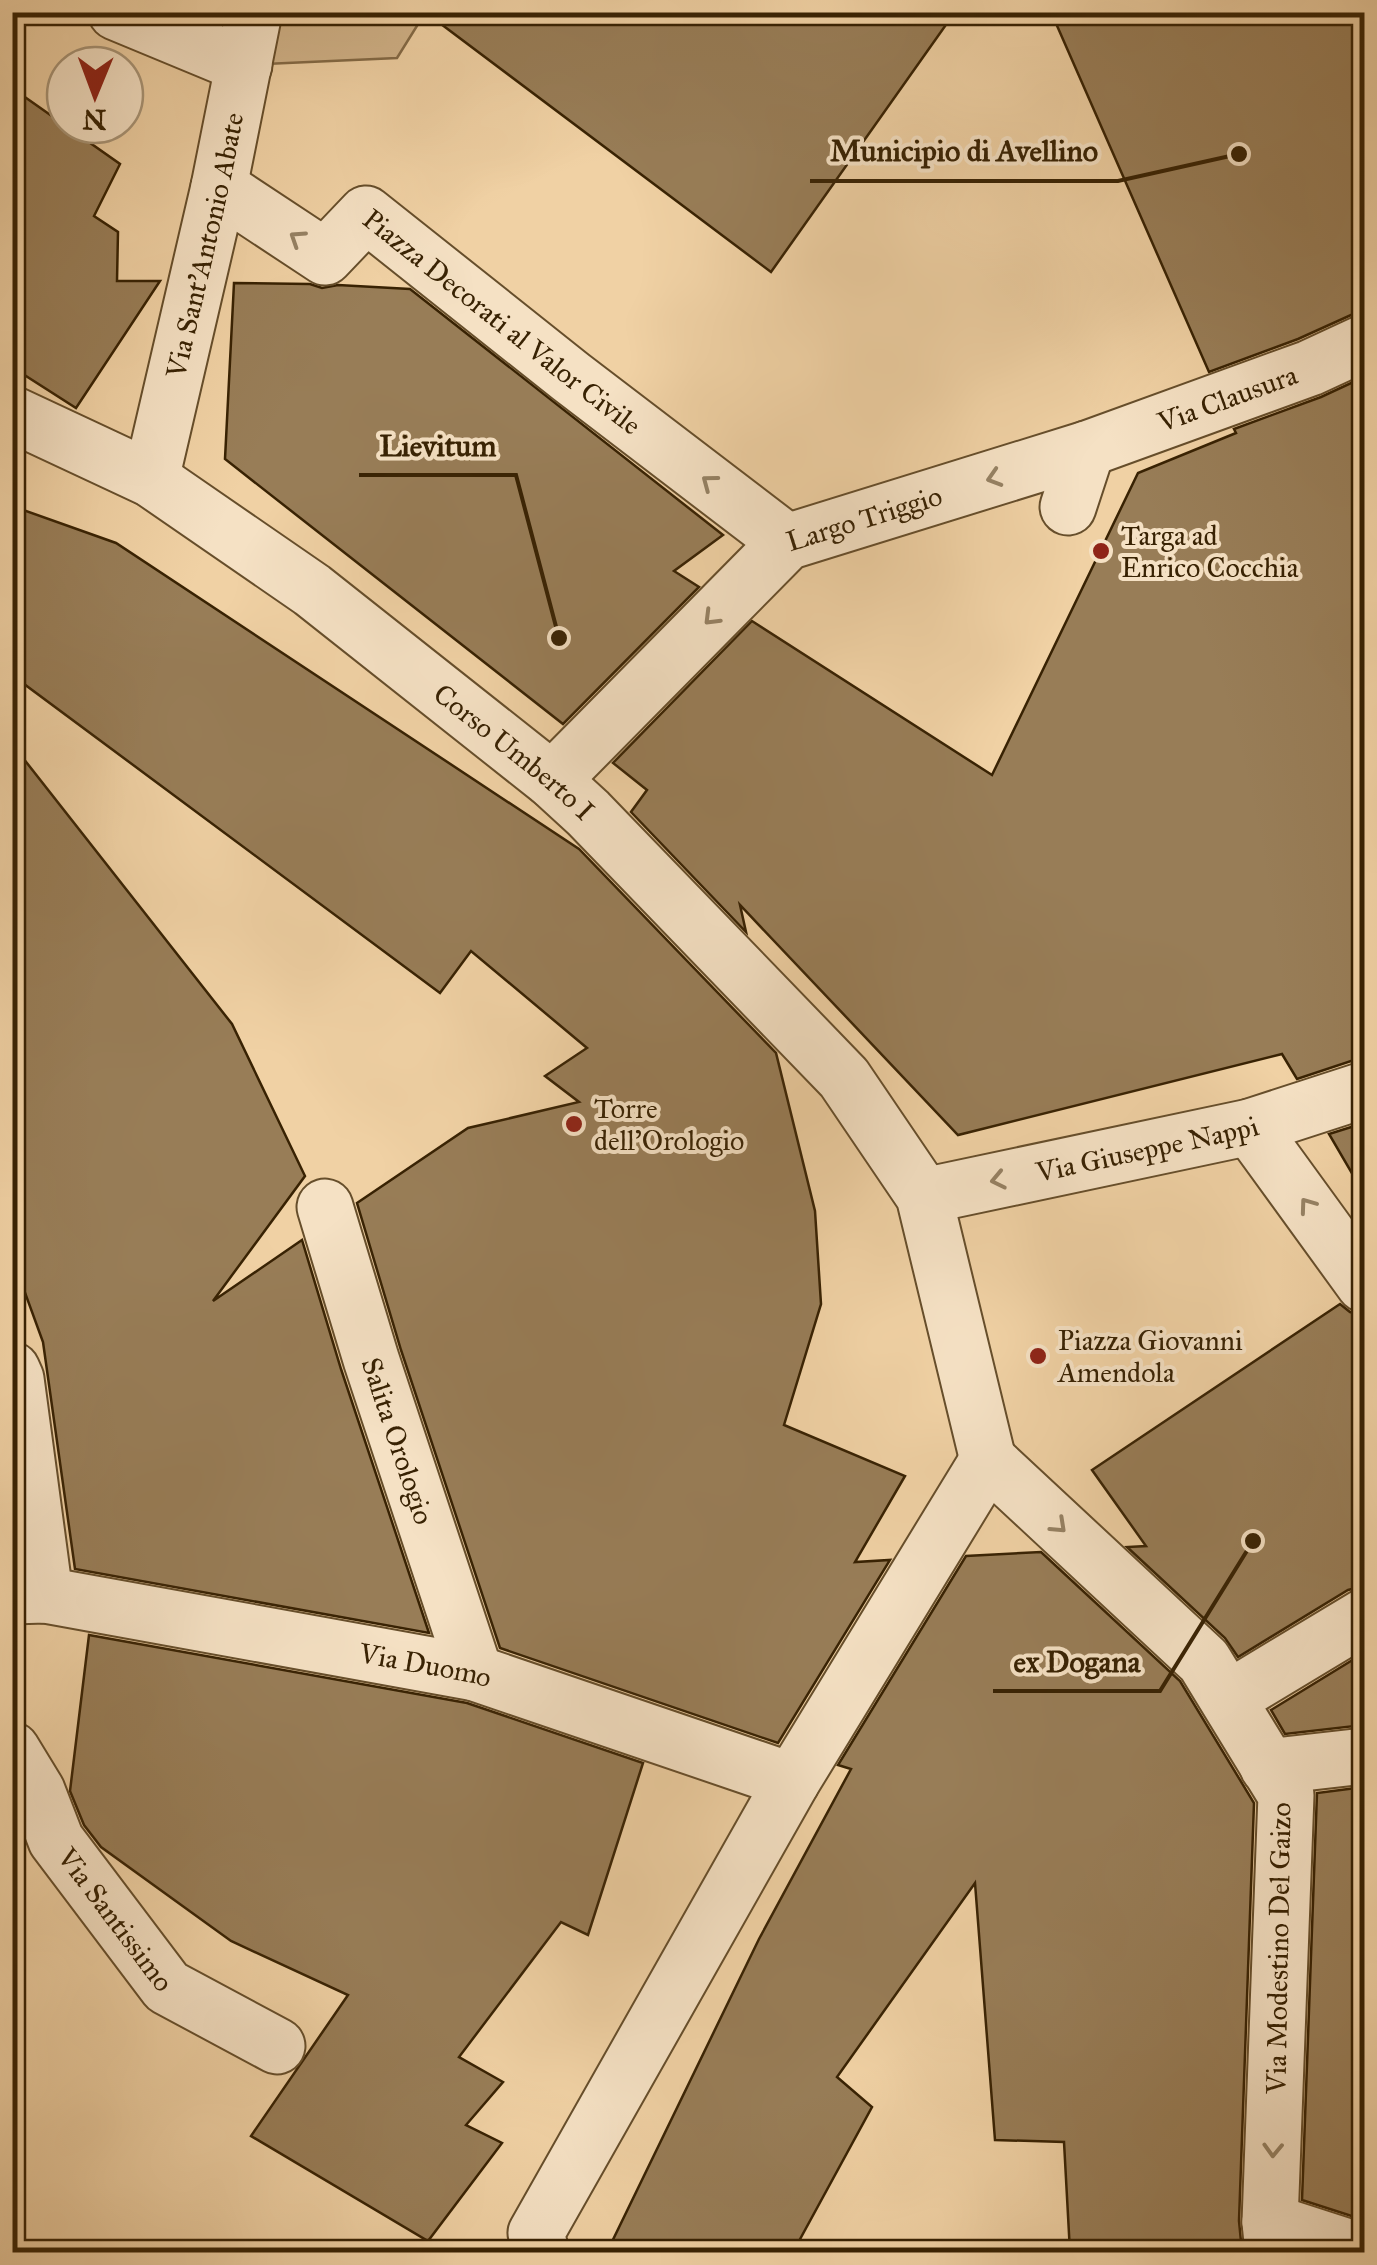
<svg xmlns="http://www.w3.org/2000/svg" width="1377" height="2265" font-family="'IM FELL Great Primer',serif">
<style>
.park{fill:#d1b389;stroke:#846a46;stroke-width:2.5}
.building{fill:#987d57;stroke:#382203;stroke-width:2.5}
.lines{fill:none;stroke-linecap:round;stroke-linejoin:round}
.minor-casing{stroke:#664e2b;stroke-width:59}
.minor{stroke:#f5e1c4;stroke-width:55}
.oneway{stroke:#968264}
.poi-dot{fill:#8f2418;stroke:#f5e1c4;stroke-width:4}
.labels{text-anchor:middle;stroke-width:8;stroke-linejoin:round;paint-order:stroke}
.street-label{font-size:28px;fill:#382203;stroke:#f5e1c4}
.poi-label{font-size:28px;fill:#382203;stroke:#f5e1c4;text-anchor:start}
.leader{fill:none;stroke:#382203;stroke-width:4}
.callout-dot{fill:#382203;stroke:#f5e1c4;stroke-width:4}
.callout-label{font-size:30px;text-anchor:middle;font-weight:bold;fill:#382203;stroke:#f5e1c4;stroke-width:8;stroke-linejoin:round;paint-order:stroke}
</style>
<rect width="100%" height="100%" fill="#f0d1a4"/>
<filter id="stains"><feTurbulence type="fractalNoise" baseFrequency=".002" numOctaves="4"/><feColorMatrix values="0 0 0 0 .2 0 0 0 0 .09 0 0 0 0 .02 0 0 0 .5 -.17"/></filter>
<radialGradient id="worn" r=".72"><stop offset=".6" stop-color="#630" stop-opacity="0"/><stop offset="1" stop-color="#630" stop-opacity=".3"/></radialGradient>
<path class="park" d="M254,13H425L397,58L244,65Z"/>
<g class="building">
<path d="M425,12H955L771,272Z"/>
<path d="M1051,12H1364V312L1351,315L1298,339L1209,372Z"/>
<path d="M12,88L120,164L94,216L118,232L117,281H160L76,408L12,367Z"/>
<path d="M234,283L310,284L322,288L338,285L410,289L723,535L674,571L699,587L563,724L225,459Z"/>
<path d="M1364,377V1060H1354L1297,1079L1282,1054L958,1135L740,905L746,932L631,812L647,790L613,763L752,621L992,775L1138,473L1236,433L1234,429L1321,397Z"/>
<path d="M12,506L116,543L579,849L776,1053L815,1211L821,1304L784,1425L905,1476L855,1562L890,1560L778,1743L500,1648L401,1350L357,1203L468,1128L579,1102L545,1076L587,1048L471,951L440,993L12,675Z"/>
<path d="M12,744L232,1024L305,1176L213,1301L302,1240L341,1369L429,1633L75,1569L43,1342L12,1257Z"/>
<path d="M1364,1123V1194L1329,1134Z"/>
<path d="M1340,1304L1350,1312L1364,1315V1586L1348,1590L1238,1657L1225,1638L1127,1547L1146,1546L1092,1470Z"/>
<path d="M1041,1552L1180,1681L1254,1803L1239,2221L1242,2252H1070L1064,2142L995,2140L975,1883L837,2077L872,2107L793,2252H607L759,1939L851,1769L838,1765L966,1556Z"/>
<path d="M89,1635L467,1703L643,1763L588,1935L561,1922L459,2057L503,2082L466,2125L502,2143L428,2241L251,2136L348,1995L231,1941L101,1847L84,1825L70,1791Z"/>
<path d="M1364,1653V1725L1285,1734L1271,1710Z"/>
<path d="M1364,1787V2220L1302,2200L1317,1793Z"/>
</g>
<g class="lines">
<defs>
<g id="minor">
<path d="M116,12L244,65"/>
<path id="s1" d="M219,187L325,257L366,214L571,377L787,542"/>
<path id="s2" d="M12,414L151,479L312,590L552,780L588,813L844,1078L924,1196L988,1460"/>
<path id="s3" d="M151,479L219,187L254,12"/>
<path d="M1068,507L1087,449"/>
<path id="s4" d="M552,780L787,542L1087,449L1310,368L1364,343"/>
<path d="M1250,1127L1364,1284"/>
<path id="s5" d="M924,1196L1250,1127L1364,1090"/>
<path id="s6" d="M325,1207L371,1359L475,1673"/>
<path d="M12,1370L16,1379L45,1595"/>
<path d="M988,1460L1204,1661L1286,1795L1270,2222L1273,2252"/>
<path id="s7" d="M12,1596L45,1595L475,1673L792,1781"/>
<path d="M1228,1699L1364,1617"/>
<path id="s8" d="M12,1750L37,1791L56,1840L167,1987L277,2046"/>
<path d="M1268,1767L1364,1756"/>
<path d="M1270,2222L1363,2252"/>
<path d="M541,2252L536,2233L792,1781L988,1460"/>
</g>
</defs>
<use href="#minor" class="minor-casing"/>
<use href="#minor" class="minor"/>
</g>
<defs><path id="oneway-chevron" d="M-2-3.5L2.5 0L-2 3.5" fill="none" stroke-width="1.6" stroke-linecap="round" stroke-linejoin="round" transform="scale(2.5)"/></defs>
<g class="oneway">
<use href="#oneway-chevron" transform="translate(297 238) rotate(-147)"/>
<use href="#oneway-chevron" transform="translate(994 478) rotate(163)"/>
<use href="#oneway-chevron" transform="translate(709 482) rotate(-143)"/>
<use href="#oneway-chevron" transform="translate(711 618) rotate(135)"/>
<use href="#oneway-chevron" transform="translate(998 1180) rotate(168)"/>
<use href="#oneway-chevron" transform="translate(1307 1205) rotate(-126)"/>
<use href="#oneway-chevron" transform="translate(1059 1526) rotate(43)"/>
<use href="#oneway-chevron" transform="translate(1273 2150) rotate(92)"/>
</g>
<g class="poi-dot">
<circle cx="1101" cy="551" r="10"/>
<circle cx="574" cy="1124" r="10"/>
<circle cx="1038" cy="1356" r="10"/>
</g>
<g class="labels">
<g class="street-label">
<text dy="10" stroke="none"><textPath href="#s3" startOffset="240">Via Sant'Antonio Abate</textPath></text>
<text dy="10" stroke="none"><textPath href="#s1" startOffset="360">Piazza Decorati al Valor Civile</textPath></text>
<text dy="10" stroke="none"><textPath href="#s4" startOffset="798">Via Clausura</textPath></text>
<text dy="10" stroke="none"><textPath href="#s4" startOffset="415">Largo Triggio</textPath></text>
<text dy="10" stroke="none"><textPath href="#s2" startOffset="608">Corso Umberto I</textPath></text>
<text dy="10" stroke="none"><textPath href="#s5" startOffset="228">Via Giuseppe Nappi</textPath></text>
<text dy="10" stroke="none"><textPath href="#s6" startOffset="245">Salita Orologio</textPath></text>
<text dy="10" stroke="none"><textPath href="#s7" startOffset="420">Via Duomo</textPath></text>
<text dy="10" stroke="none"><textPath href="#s8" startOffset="200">Via Santissimo</textPath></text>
<text transform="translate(1278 1948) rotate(-89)" y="10">Via Modestino Del Gaizo</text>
</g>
<g class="poi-label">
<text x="1121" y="545">Targa ad<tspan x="1121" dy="32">Enrico Cocchia</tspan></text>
<text x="594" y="1118">Torre<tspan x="594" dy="32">dell'Orologio</tspan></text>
<text x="1058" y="1350">Piazza Giovanni<tspan x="1058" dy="32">Amendola</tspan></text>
</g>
</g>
<path class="leader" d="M1239 154L1118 181H810M559 638L516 475H359M1253 1541L1160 1691H993"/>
<g class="callout-dot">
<circle cx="1239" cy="154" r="10"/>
<circle cx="559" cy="638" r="10"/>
<circle cx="1253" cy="1541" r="10"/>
</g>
<g class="callout-label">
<text x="964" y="161">Municipio di Avellino</text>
<text x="438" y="456">Lievitum</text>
<text x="1077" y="1672">ex Dogana</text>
</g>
<rect width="1377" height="2265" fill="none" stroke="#f0d1a4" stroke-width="50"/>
<rect x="15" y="15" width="1347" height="2235" fill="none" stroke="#382203" stroke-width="5"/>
<rect x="25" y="25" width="1327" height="2215" fill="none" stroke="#382203" stroke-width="2.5"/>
<g transform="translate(95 95) rotate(181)"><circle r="48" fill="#f5e1c4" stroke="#a99577" stroke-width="2.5"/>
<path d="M0-8L18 38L0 25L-18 38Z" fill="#8f2418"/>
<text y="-15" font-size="28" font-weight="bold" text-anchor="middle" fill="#382203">N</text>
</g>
<rect width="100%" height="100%" filter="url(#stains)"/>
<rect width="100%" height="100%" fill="url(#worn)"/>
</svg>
